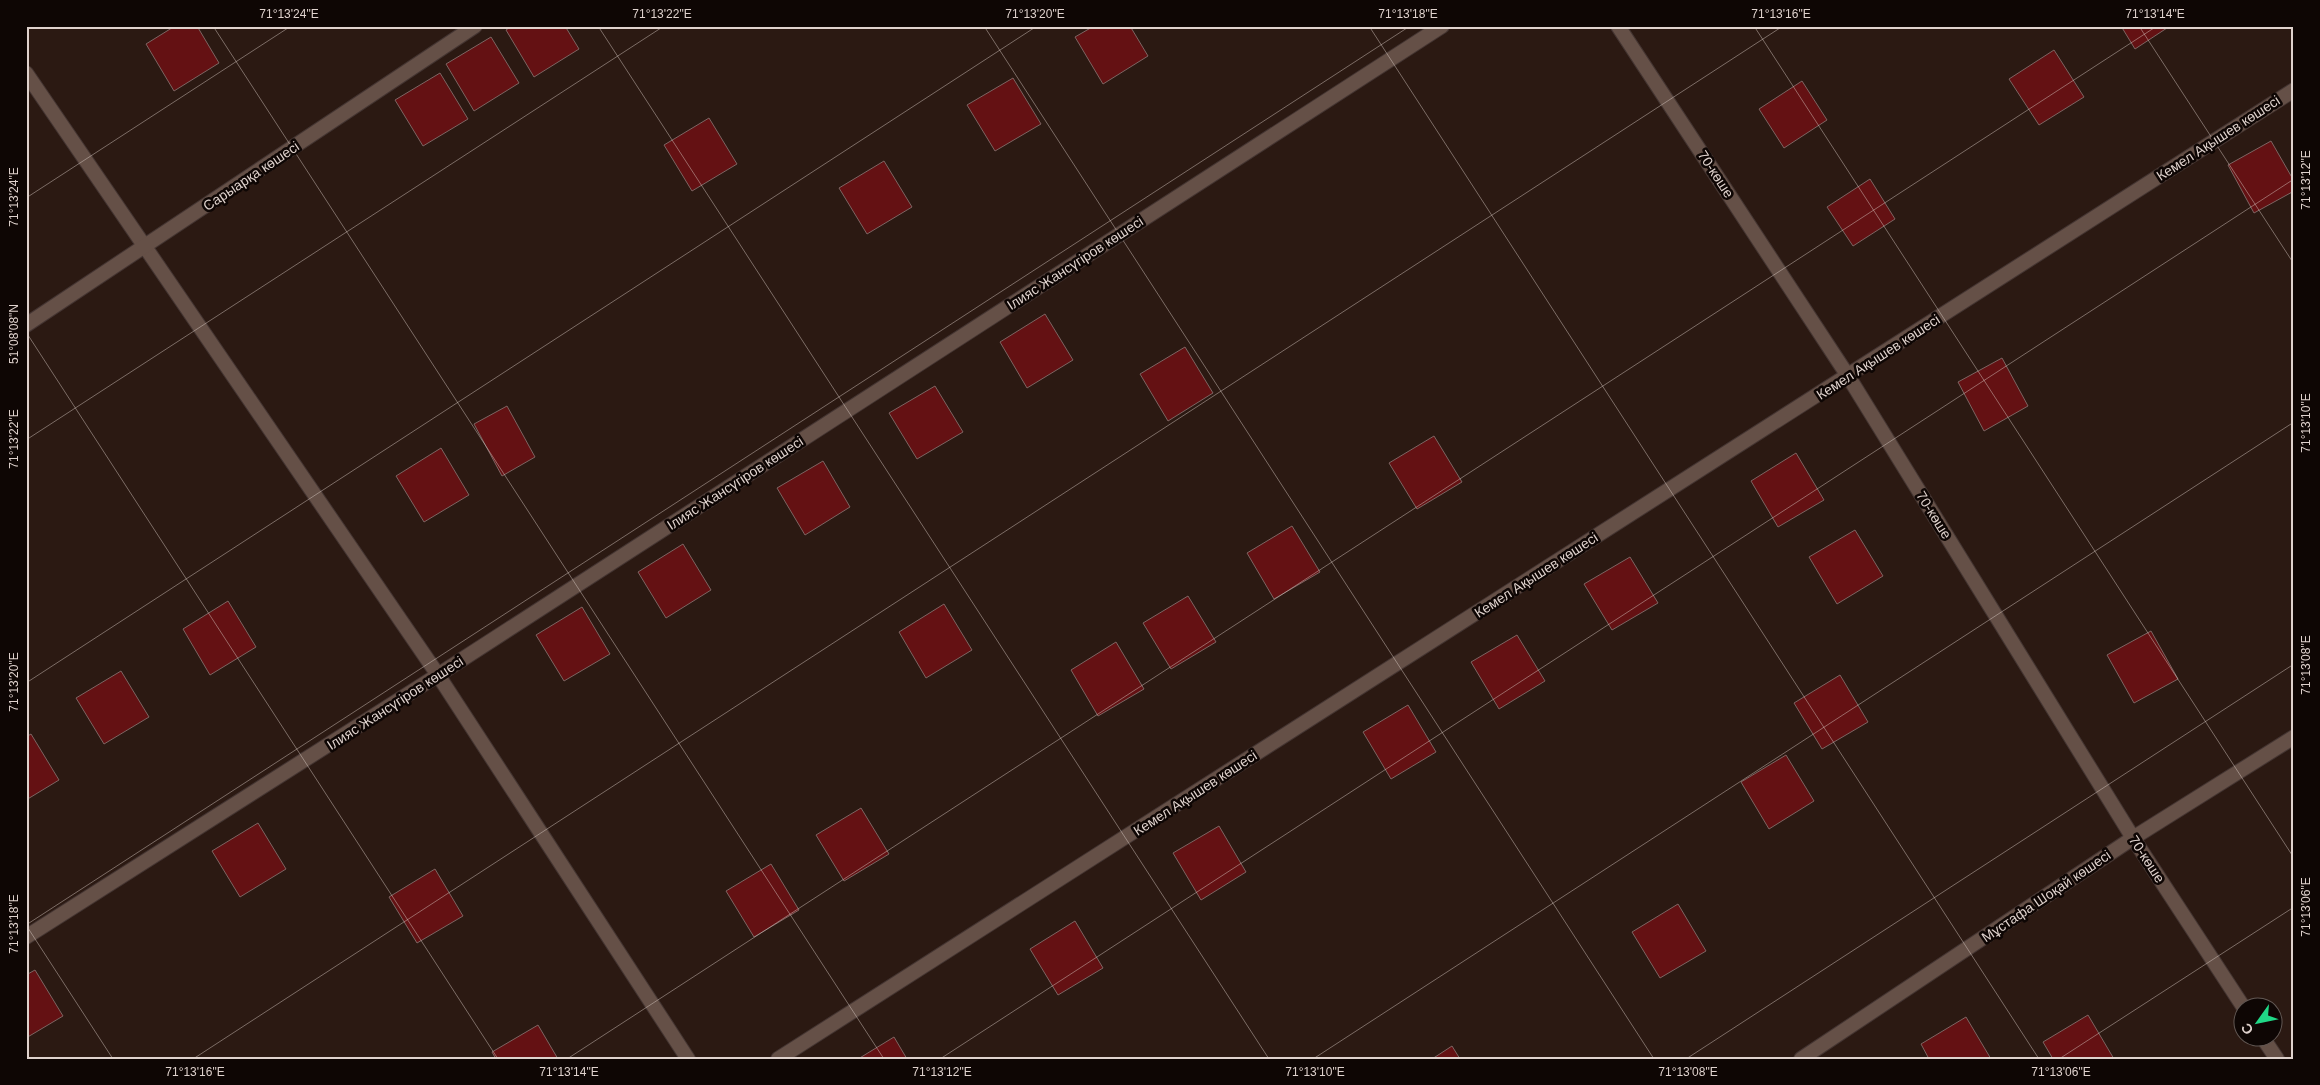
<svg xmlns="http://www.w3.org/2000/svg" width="2320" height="1085" font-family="Helvetica,sans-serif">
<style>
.building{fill:#641113;stroke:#7d6562}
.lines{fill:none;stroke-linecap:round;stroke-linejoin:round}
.service-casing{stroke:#443532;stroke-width:16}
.minor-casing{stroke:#443532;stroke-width:16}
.service{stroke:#655047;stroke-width:14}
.minor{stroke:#655047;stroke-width:14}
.ticks{fill:none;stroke:#dfd2cd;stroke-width:1;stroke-opacity:0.45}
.labels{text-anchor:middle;stroke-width:5;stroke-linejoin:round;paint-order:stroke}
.street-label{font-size:14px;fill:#dfd2cd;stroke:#0e0604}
.neatline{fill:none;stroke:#dfd2cd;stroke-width:2}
.ticks-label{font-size:12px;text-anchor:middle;fill:#dfd2cd}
</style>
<rect width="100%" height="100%" fill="#2b1912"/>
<g class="building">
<path d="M175,26H197L219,63L174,91L146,44Z"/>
<path d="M512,26H565L579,49L534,77L506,30Z"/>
<path d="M1094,26H1130L1148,56L1103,84L1075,37Z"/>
<path d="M2121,26H2170L2135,49Z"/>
<path d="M491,37L519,83L474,111L446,64Z"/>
<path d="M2054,50L2084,97L2039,125L2009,79Z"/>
<path d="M440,73L468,119L423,146L395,100Z"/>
<path d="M1013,78L1041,124L995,151L967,105Z"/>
<path d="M1802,81L1827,120L1784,148L1759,109Z"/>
<path d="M709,118L737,164L692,191L664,145Z"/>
<path d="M2271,141L2294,181V191L2254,213L2228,165Z"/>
<path d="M884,161L912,207L867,234L839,188Z"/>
<path d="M1870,179L1895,219L1853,246L1827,207Z"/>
<path d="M1045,314L1073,360L1027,388L1000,342Z"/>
<path d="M1185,347L1213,393L1168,421L1140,374Z"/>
<path d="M2002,358L2028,406L1984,431L1958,382Z"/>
<path d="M935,386L963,432L917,459L889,413Z"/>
<path d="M507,406L535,457L502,476L474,424Z"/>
<path d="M1434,436L1462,482L1417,509L1389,463Z"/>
<path d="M441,448L469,495L424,522L396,476Z"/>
<path d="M1796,453L1824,500L1778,527L1751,481Z"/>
<path d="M823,461L850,507L805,535L777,488Z"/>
<path d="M1292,526L1320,572L1274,599L1247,553Z"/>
<path d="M1855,530L1883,576L1837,604L1809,557Z"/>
<path d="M683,544L711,590L666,618L638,572Z"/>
<path d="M1630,557L1658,603L1612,630L1584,584Z"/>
<path d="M1188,596L1216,642L1171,669L1143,623Z"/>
<path d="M228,601L256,647L210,675L183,629Z"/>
<path d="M944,604L972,650L926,678L899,632Z"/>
<path d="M582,607L610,654L564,681L536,635Z"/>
<path d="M2151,631L2178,679L2134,703L2107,655Z"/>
<path d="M1517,635L1545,681L1499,709L1471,662Z"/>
<path d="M1116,642L1144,689L1098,716L1071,670Z"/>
<path d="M121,671L149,717L104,744L76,698Z"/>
<path d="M1840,675L1868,722L1822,749L1794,703Z"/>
<path d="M1408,705L1436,752L1391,779L1363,732Z"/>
<path d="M31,734L59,780L26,800V737Z"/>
<path d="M1786,755L1814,801L1769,829L1741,782Z"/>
<path d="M861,808L889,854L844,881L816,835Z"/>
<path d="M258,823L286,869L240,897L212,851Z"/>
<path d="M1219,826L1246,872L1201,900L1173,853Z"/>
<path d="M771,864L799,910L754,937L726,891Z"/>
<path d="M435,869L463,916L417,943L389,897Z"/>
<path d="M1678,904L1706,951L1660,978L1632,932Z"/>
<path d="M1075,921L1103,968L1058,995L1030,949Z"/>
<path d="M35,970L63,1016L26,1038V975Z"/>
<path d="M2088,1015L2114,1059H2053L2043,1042Z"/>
<path d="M1966,1017L1991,1059H1929L1921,1044Z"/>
<path d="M538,1025L558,1059H496L492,1052Z"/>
<path d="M894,1037L907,1059H858Z"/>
<path d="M1452,1046L1460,1059H1432Z"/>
</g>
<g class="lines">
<defs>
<g id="service">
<path d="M26,73L438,675L688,1059"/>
<path d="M26,325L475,26"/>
<path d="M26,937L438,675L1442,26"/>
<path d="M778,1059L2294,90"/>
</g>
<g id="minor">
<path d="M1618,26L1848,376L2133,838L2244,1008"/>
<path d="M2263,1038L2277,1059"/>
<path d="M1801,1059L2133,838L2294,737"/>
</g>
</defs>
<use href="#service" class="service-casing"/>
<use href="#minor" class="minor-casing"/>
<use href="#service" class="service"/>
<use href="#minor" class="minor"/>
</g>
<path class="ticks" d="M213,26L884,1059M598,26L1269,1059M984,26L1654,1059M1369,26L2039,1059M1754,26L2294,858M2139,26L2294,264M26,198L291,26M26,332L498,1059M26,440L664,26M26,683L1037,26M26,925L1410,26M26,925L113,1059M193,1059L1783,26M567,1059L2157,26M940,1059L2294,179M1313,1059L2294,422M1686,1059L2294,664M2059,1059L2294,907"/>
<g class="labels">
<g class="street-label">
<text transform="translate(2218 138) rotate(-33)" y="5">Кемел Ақышев көшесі</text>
<text transform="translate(1716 174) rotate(57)" y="5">70-көше</text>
<text transform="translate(251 176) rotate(-34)" y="5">Сарыарқа көшесі</text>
<text transform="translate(1075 263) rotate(-33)" y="5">Ілияс Жансүгіров көшесі</text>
<text transform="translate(1878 357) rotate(-33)" y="5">Кемел Ақышев көшесі</text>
<text transform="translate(735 483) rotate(-33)" y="5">Ілияс Жансүгіров көшесі</text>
<text transform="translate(1934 515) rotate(58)" y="5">70-көше</text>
<text transform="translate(1536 575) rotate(-33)" y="5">Кемел Ақышев көшесі</text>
<text transform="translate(395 703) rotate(-33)" y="5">Ілияс Жансүгіров көшесі</text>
<text transform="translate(1195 793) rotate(-33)" y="5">Кемел Ақышев көшесі</text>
<text transform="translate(2147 859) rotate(57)" y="5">70-көше</text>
<text transform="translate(2046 896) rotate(-34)" y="5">Мұстафа Шоқай көшесі</text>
</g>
</g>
<rect width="2320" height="1085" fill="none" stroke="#0e0604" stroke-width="55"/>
<g transform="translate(2258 1022) rotate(237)"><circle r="24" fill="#0e0604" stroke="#625854"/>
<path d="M0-4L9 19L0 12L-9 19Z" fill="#20d887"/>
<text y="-8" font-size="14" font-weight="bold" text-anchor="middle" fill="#dfd2cd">С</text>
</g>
<rect x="28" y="28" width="2264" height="1030" class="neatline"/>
<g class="ticks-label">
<text x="289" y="18">71°13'24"E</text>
<text x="662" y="18">71°13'22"E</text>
<text x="1035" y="18">71°13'20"E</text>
<text x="1408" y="18">71°13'18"E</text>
<text x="1781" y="18">71°13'16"E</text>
<text x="2155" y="18">71°13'14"E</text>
<text transform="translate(2306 180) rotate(-90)" y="4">71°13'12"E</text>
<text transform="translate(14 197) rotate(-90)" y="4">71°13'24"E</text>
<text transform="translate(14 334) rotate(-90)" y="4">51°08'08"N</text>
<text transform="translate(2306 423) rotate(-90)" y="4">71°13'10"E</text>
<text transform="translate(14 439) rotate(-90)" y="4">71°13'22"E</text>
<text transform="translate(2306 665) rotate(-90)" y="4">71°13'08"E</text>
<text transform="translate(14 682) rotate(-90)" y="4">71°13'20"E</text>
<text transform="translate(2306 907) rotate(-90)" y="4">71°13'06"E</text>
<text transform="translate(14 924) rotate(-90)" y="4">71°13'18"E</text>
<text x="195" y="1076">71°13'16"E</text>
<text x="569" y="1076">71°13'14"E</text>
<text x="942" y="1076">71°13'12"E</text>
<text x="1315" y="1076">71°13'10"E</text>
<text x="1688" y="1076">71°13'08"E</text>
<text x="2061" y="1076">71°13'06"E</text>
</g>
</svg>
